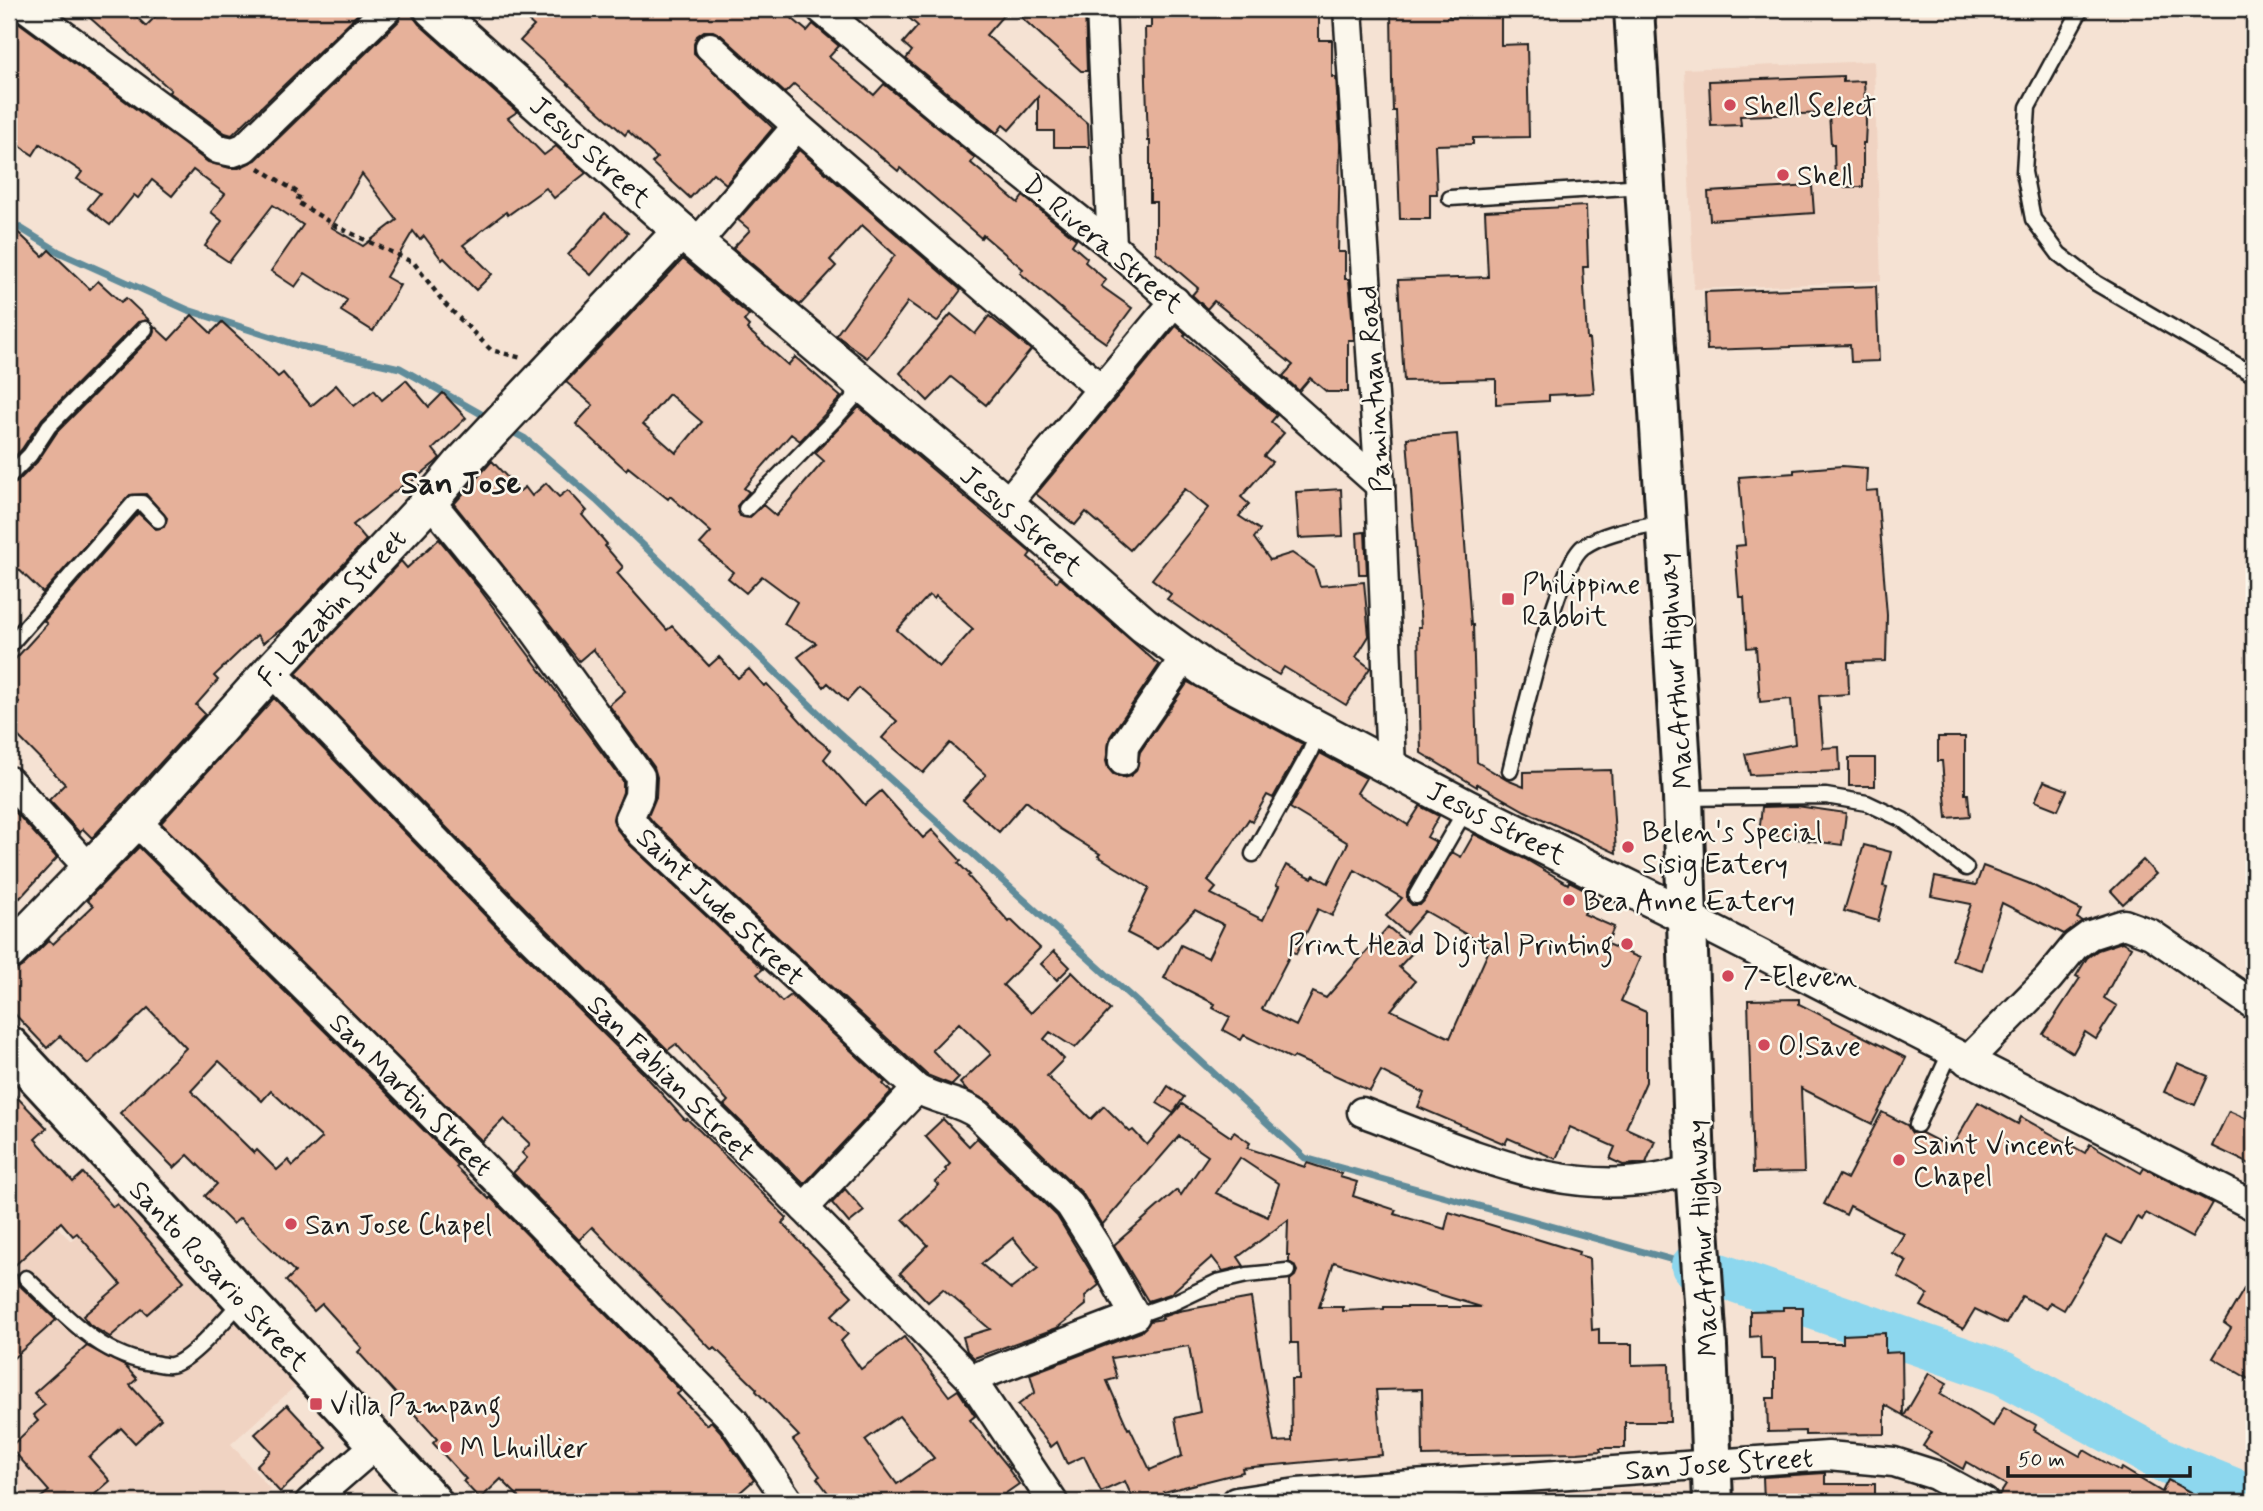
<svg xmlns="http://www.w3.org/2000/svg" width="2263" height="1511" font-family="Mynerve,sans-serif">
<style>
.built{fill:#f0d3c2}
.lines{fill:none;stroke-linecap:round;stroke-linejoin:round}
.stream{stroke:#608c9a;stroke-width:7}
.river{stroke:#8dd7ee;stroke-width:44}
.building{fill:#e6b19a;stroke:#1c1c1c;stroke-width:2;fill-rule:evenodd}
.service-casing{stroke:#1c1c1c;stroke-width:19}
.minor-casing{stroke:#1c1c1c;stroke-width:33}
.tertiary-casing{stroke:#1c1c1c;stroke-width:40}
.secondary-casing{stroke:#1c1c1c;stroke-width:44}
.trunk-casing{stroke:#1c1c1c;stroke-width:44}
.path{stroke:#1c1c1c;stroke-width:4.5;stroke-dasharray:5 5;stroke-linecap:butt}
.service{stroke:#fbf7ec;stroke-width:14}
.minor{stroke:#fbf7ec;stroke-width:28}
.tertiary{stroke:#fbf7ec;stroke-width:35}
.secondary{stroke:#fbf7ec;stroke-width:38}
.trunk{stroke:#fbf7ec;stroke-width:38}
.poi-dot{fill:#d1495b;stroke:#fbf7ec;stroke-width:2.5}
.labels{text-anchor:middle;stroke-width:5;stroke-linejoin:round;paint-order:stroke}
.poi-label{font-size:28px;fill:#1c1c1c;stroke:#fbf7ec;text-anchor:start}
.street-label{font-size:28px;fill:#1c1c1c;stroke:#fbf7ec}
.quarter-label{font-size:32px;font-weight:bold;fill:#1c1c1c;stroke:#fbf7ec}
</style>
<rect width="100%" height="100%" fill="#f5e2d3"/>
<filter id="ink" filterUnits="userSpaceOnUse"><feTurbulence type="fractalNoise" baseFrequency=".0143" numOctaves="2"/><feDisplacementMap in="SourceGraphic" scale="14" xChannelSelector="R" yChannelSelector="G"/><feConvolveMatrix kernelMatrix="1 2 1 2 8 2 1 2 1" color-interpolation-filters="sRGB"/></filter>
<g filter="url(#ink)">
<g class="built">
<path d="M1874,61L1881,281L1694,289L1684,69Z"/>
<path d="M9,1178L71,1241L118,1196L302,1380L231,1444L270,1489L255,1502H9Z"/>
<path d="M1664,1489V1502H1499V1490Z"/>
</g>
<g class="lines">
<g class="stream">
<path d="M9,221L59,252L188,310L300,346L400,368L490,419"/>
<path d="M507,429L524,438L596,500L837,731L1138,1003L1305,1158L1691,1265"/>
</g>
<path class="river" d="M1693,1266L2003,1373L2172,1465L2254,1498"/>
</g>
<g class="building">
<path d="M9,9H12L13,16L18,22L208,162L230,168H239L256,160L399,21L403,9H412L413,16L419,24L517,112L508,118L544,155L556,146L586,173L554,198L546,188L508,215L506,212L463,245L492,274L476,290L444,258L442,260L424,236L420,240L413,231L386,277L400,285L373,331L341,311L347,300L305,273L295,287L271,271L303,225L273,205L229,262L205,246L222,221L211,212L225,194L193,170L172,196L152,180L138,198L134,195L110,225L88,208L100,193L77,179L82,172L40,144L33,155L9,139ZM362,174L397,220L363,246L331,227Z"/>
<path d="M80,9H128L146,26L163,9H363L232,135L225,133L169,92L171,90Z"/>
<path d="M514,9H781L807,31L813,24L839,46L829,57L874,95L884,84L975,158L971,163L1018,203L1023,196L1076,239L1072,245L1087,258L1085,262L1106,280L1101,286L1132,308L1106,343L1079,324L1020,273L1023,269L983,235L981,238L900,168L898,171L794,84L785,93L721,35L713,31H704L697,36L694,44V53L773,128L726,184L713,173L690,198L652,163L657,158L628,131L625,135L520,41L534,26Z"/>
<path d="M899,9H1009L986,35L1088,124L1089,147H1054V131H1038V97L1009,130L1003,125L997,133L906,59L912,51L903,43L918,26Z"/>
<path d="M1012,9H1085L1087,71H1081Z"/>
<path d="M1151,9H1319V40H1332V77H1336L1340,144L1338,252H1345V279H1349L1354,340H1348V392H1327L1310,378L1299,391L1283,376L1293,365L1214,301L1207,309L1192,295L1198,288L1156,252V202H1150V141H1148L1146,81L1145,28H1151Z"/>
<path d="M1391,9H1449V17L1501,15V45L1527,44L1529,137L1473,138V144L1435,145L1437,194H1430V219H1400L1396,111H1393L1392,80Z"/>
<path d="M1843,76V82L1864,81L1866,123L1865,143H1863V187H1835L1834,144H1831L1829,113L1740,116L1741,125L1711,126L1709,81Z"/>
<path d="M799,150L961,290L937,322L908,302L867,358L836,335L895,255L862,225L830,260L836,266L800,305L733,248L750,230L738,220Z"/>
<path d="M1812,186L1814,213L1710,220L1708,192Z"/>
<path d="M1586,206L1588,267H1583L1587,339H1589L1594,393L1549,395V401L1496,404V379L1404,381L1398,280L1488,277L1485,211Z"/>
<path d="M605,213L628,233L591,275L568,255Z"/>
<path d="M9,224L43,256L49,250L90,289L98,281L121,302L126,298L149,320L138,322L42,419L22,449L9,463Z"/>
<path d="M683,259L749,315L744,321L749,326L747,329L788,365L795,357L841,397L800,441L791,434L744,488L749,492L737,506L740,516L749,518L763,505L776,516L824,461L815,453L859,407L1031,553L1028,557L1057,582L1060,578L1159,665L1110,737L1106,761L1108,768L1113,774L1123,778L1130,776L1136,771L1140,752L1188,682L1303,744L1273,798L1267,795L1252,821L1249,819L1208,881L1216,888L1211,894L1263,920L1279,886L1276,885L1286,865L1312,878L1314,875L1328,883L1348,843L1290,808L1320,753L1366,778L1357,793L1408,825L1420,806L1439,816L1427,837L1436,842L1407,892V900L1412,905H1420L1424,901L1452,852L1461,857L1474,834L1525,859L1568,884L1569,881L1594,894L1584,914L1614,927L1607,944L1640,958L1621,1001L1646,1012V1082L1626,1128L1655,1141L1646,1163L1623,1165L1610,1159L1615,1147L1570,1127L1556,1159L1508,1138L1505,1144L1418,1107L1424,1093L1381,1071L1370,1091L1294,1057L1292,1059L1244,1035L1241,1040L1223,1030L1230,1017L1213,1008L1215,1004L1164,978L1181,945L1208,958L1224,925L1195,910L1158,949L1127,933L1149,888L1098,856L1100,854L1060,829L1026,801L999,832L963,800L986,775L950,743L923,773L882,738L897,721L859,688L847,701L828,683L824,687L798,657L816,643L784,624L797,602L762,576L746,593L728,578L733,572L700,544L711,532L670,496L668,499L628,467L626,470L576,424L593,405L566,382ZM669,394L702,422L676,453L643,424ZM929,595L934,599L936,596L973,629L939,667L897,630ZM1355,870L1402,898L1386,916L1406,933L1425,911L1490,948L1450,1038L1391,1010L1415,981L1399,967L1415,950L1388,927L1326,998L1313,992L1296,1026L1262,1009L1292,951L1296,954L1318,909L1332,916Z"/>
<path d="M1876,286L1879,361L1851,362L1850,345L1707,350L1705,292Z"/>
<path d="M951,314L975,334L989,316L1031,350L986,405L951,377L928,401L900,373Z"/>
<path d="M192,315L211,333L222,322L246,344L278,377L283,373L311,406L336,385L354,406L374,390L382,400L406,380L429,407L443,393L466,418L433,449L440,458L436,462L410,483L408,481L353,525L366,540L287,625L263,643L257,635L214,676L218,680L196,705L205,714L92,838L83,829L80,833L49,800L65,784L9,727V712L19,702L9,692V666L47,624L44,621L138,513L156,529L164,527L167,518L146,494L130,495L43,593L9,560V485L16,483L37,462L57,432L152,336L154,331L153,325L169,340Z"/>
<path d="M1176,326L1186,334L1184,336L1277,415L1271,422L1284,433L1264,456L1272,462L1241,497L1249,504L1239,516L1260,530L1254,538L1270,560L1292,553L1314,568L1320,586L1364,582L1369,636L1356,657L1370,668L1346,705L1284,667L1279,675L1262,665L1167,599L1171,594L1152,579L1208,508L1185,489L1130,550L1086,512L1075,525L1036,494Z"/>
<path d="M1457,434L1471,625H1473L1477,762L1507,780L1524,787V772L1611,770L1616,853L1525,811L1477,784V787L1421,753L1418,627H1421L1407,438Z"/>
<path d="M492,461L520,491L525,487L532,496L546,483L559,497L568,490L587,511L582,515L607,544L605,546L623,567L617,573L667,630L672,626L709,666L719,657L738,678L749,669L764,686L767,684L817,739L831,750L824,759L865,805L881,791L923,838L932,830L961,861L958,863L970,875L968,876L1009,922L1011,920L1040,948L1003,985L1031,1013L1072,972L1110,1010L1075,1048L1050,1032L1044,1039L1064,1059L1047,1076L1091,1119L1104,1106L1130,1132L1133,1130L1147,1145L1182,1104L1231,1137L1234,1132L1250,1143L1247,1148L1305,1167L1307,1163L1341,1174L1340,1177L1357,1182L1353,1196L1396,1210L1394,1214L1445,1229L1449,1212L1579,1252L1578,1255L1589,1258L1592,1330L1599,1329V1344H1632V1365L1669,1364L1670,1422H1625V1448H1600L1601,1451L1577,1453L1423,1456L1422,1389L1376,1390L1382,1455L1242,1468L1243,1472L1164,1492L1166,1496L1153,1502H1134L1125,1481L1101,1492L1084,1456L1067,1464L1057,1442L1051,1447L1018,1405L1035,1392L1030,1374L1141,1332L1150,1321L1163,1319L1162,1317L1179,1311L1251,1298L1274,1442L1292,1441L1291,1379H1299L1298,1343H1291L1290,1280L1295,1276L1297,1271L1294,1265L1289,1262V1255H1287L1288,1220L1238,1257L1244,1266L1223,1271L1212,1257L1170,1294L1148,1301L1114,1245L1177,1190L1181,1195L1208,1156L1179,1136L1102,1225L1082,1193L989,1102L966,1090L960,1083L991,1054L959,1023L932,1050L959,1078L952,1085L927,1075L654,823L648,816L656,797L657,777L654,767L609,705L625,691L593,649L579,661L454,504ZM1240,1158L1279,1184L1268,1217L1216,1193ZM1334,1262L1343,1265L1481,1307H1384V1309L1343,1311V1307H1319ZM1189,1346L1200,1412L1175,1418L1182,1456L1150,1470L1130,1428L1128,1429L1107,1381L1117,1378L1111,1358Z"/>
<path d="M1842,466L1867,468L1866,491L1877,490L1887,615L1886,661L1848,662L1849,694L1819,696L1823,748L1839,747L1840,771L1750,775L1745,754L1795,744L1791,699L1760,702L1756,647L1747,648L1744,597H1739L1735,546L1745,545L1739,477L1794,473V470Z"/>
<path d="M1341,489L1343,536L1299,538L1296,492Z"/>
<path d="M1365,532L1367,574H1359L1357,533Z"/>
<path d="M439,539L478,587L623,781V792L613,819L616,828L629,844L763,969L757,974L782,1002L791,995L885,1082L883,1084L891,1092L804,1184L724,1105L728,1101L676,1044L668,1050L530,913L296,673L401,561L407,568Z"/>
<path d="M274,698L506,937L643,1073L685,1120L687,1119L700,1131L787,1218L782,1223L852,1296L831,1316L848,1334L841,1341L861,1369L904,1337L949,1396L958,1390L975,1416L970,1420L1010,1469L1009,1470L1019,1484L993,1502H835L817,1478L820,1476L793,1440L799,1436L756,1391L757,1389L715,1348L712,1350L592,1227L579,1240L513,1173L527,1158L522,1153L530,1144L504,1119L482,1141L161,823ZM899,1416L934,1458L897,1484L865,1440Z"/>
<path d="M1938,737H1965V794H1968L1970,816L1947,818L1942,761H1938Z"/>
<rect x="1849" y="758" width="26" height="28"/>
<path d="M2044,781L2067,790L2058,810L2035,801Z"/>
<path d="M9,805L57,858L20,898L9,888Z"/>
<path d="M1797,806L1846,813L1842,845L1759,834L1762,807Z"/>
<path d="M1864,845L1891,852L1883,886L1887,887L1878,921L1844,911Z"/>
<path d="M139,847L371,1077L458,1165L456,1167L489,1199L490,1197L681,1391L677,1394L707,1425L711,1421L720,1431L754,1480L738,1494L746,1502H524L501,1479L480,1499L463,1481L466,1479L433,1443L437,1439L358,1352L362,1348L322,1304L314,1311L286,1281L295,1272L240,1218L233,1224L205,1196L217,1184L188,1155L174,1168L120,1113L186,1048L148,1008L88,1064L60,1036L47,1048L9,1008V973L23,966L49,940L53,944L93,906L87,900ZM219,1061L262,1101L271,1091L322,1138L293,1166L288,1160L277,1170L257,1150L254,1153L191,1091Z"/>
<path d="M2143,860L2156,874L2123,904L2111,891Z"/>
<path d="M1983,866L2028,883L2081,910L2077,918L2082,921L2064,934L2002,903L1988,945H1990L1982,970L1952,960L1971,904L1931,896L1935,877L1976,885Z"/>
<path d="M2122,942L2131,947L2104,998L2117,1006L2096,1039L2085,1032L2073,1053L2043,1034L2080,978L2076,976L2087,958L2098,950Z"/>
<path d="M1054,951L1070,967L1057,980L1041,964Z"/>
<path d="M1799,999V1004L1906,1058L1872,1124L1801,1088L1804,1172L1753,1173L1748,1000Z"/>
<path d="M2177,1063L2208,1076L2195,1105L2164,1092Z"/>
<path d="M1168,1086L1184,1097L1173,1113L1157,1103Z"/>
<path d="M9,1089L47,1128L35,1139L73,1182L83,1173L113,1207L117,1204L184,1281L147,1314L142,1309L110,1337L90,1325L83,1316L121,1284L77,1233L73,1236L61,1222L11,1269L17,1276L19,1285L56,1320L9,1362Z"/>
<path d="M1978,1102L2018,1124L2021,1117L2085,1153L2090,1144L2141,1173L2144,1168L2212,1203L2192,1238L2146,1213L2142,1220L2137,1217L2122,1244L2107,1236L2064,1310L2050,1302L2046,1309L2022,1296L2006,1324L1975,1309L1963,1329L1921,1306L1928,1294L1898,1277L1907,1261L1892,1253L1904,1234L1850,1206L1846,1215L1824,1204L1839,1175L1847,1179L1882,1112L1907,1125L1912,1133H1922L1951,1148Z"/>
<path d="M2229,1111L2254,1122V1166L2212,1146Z"/>
<path d="M943,1119L969,1146L977,1138L1057,1216L1099,1285L1085,1296L1086,1305L1057,1328L974,1358L967,1351L963,1337L990,1329L943,1289L928,1302L900,1273L928,1245L903,1219L939,1185L935,1182L947,1171L945,1169L950,1164L925,1136ZM1013,1238L1038,1268L1011,1289L981,1264Z"/>
<path d="M845,1189L864,1211L849,1223L832,1203Z"/>
<path d="M2254,1272V1382L2213,1358L2231,1328L2224,1323Z"/>
<path d="M1783,1307H1803V1343H1843V1335L1885,1333V1353L1902,1352L1903,1415L1885,1405V1434L1805,1435V1431L1768,1432L1767,1398H1775V1359H1761L1760,1336L1750,1337V1311L1783,1310Z"/>
<path d="M87,1346L125,1366L137,1379L130,1385L161,1419L135,1443L121,1428L89,1457L110,1481L86,1502H35L49,1491L10,1447L38,1421L33,1415L45,1405L34,1393Z"/>
<path d="M1929,1373L1947,1383L1940,1394L1993,1426L2004,1407L2036,1425L2034,1430L2080,1456L2084,1450L2120,1471L2122,1468L2162,1492L2168,1480L2208,1502H2001L1999,1496L2006,1485L1966,1462L1963,1469L1923,1446L1932,1432L1904,1416Z"/>
<path d="M287,1405L327,1448L280,1492L256,1466L271,1451L255,1434Z"/>
<path d="M1825,1473V1484H1875V1502H1764L1763,1477Z"/>
</g>
<g class="lines">
<defs>
<g id="service">
<path d="M2081,9L2028,107L2024,172L2033,219L2059,254L2096,283L2254,375"/>
<path d="M1450,198L1644,186"/>
<path d="M9,476L30,455L49,426L145,329"/>
<path d="M746,509L834,420L864,386"/>
<path d="M9,646L134,503H142L158,520"/>
<path d="M1510,771C1520,731 1557,566 1583,547C1606,531 1637,528 1664,522"/>
<path d="M1685,798L1826,796L1867,803L1903,820L1966,868"/>
<path d="M1253,854L1309,754L1319,730"/>
<path d="M1416,896L1466,809"/>
<path d="M1917,1125L1950,1053"/>
<path d="M26,1278C63,1313 101,1358 154,1363C159,1364 166,1366 171,1365C192,1361 227,1316 243,1300"/>
<path d="M1135,1316L1175,1302L1217,1282L1247,1275L1287,1271"/>
</g>
<g id="minor">
<path d="M28,9L218,149L233,152L244,148L387,9"/>
<path d="M821,9L939,108L1112,246L1380,485"/>
<path d="M1101,9L1112,246"/>
<path d="M1348,9L1380,485L1391,769"/>
<path d="M710,47L797,126L1100,388"/>
<path d="M696,244L797,126"/>
<path d="M430,501L526,619L640,776L639,796L629,818L642,834L917,1089C939,1101 959,1101 977,1114L1070,1205L1096,1246L1135,1316L971,1379"/>
<path d="M1006,504L1175,301"/>
<path d="M271,671L518,925L804,1208L971,1379L1053,1502"/>
<path d="M1123,761L1124,746L1185,657"/>
<path d="M9,781L89,868"/>
<path d="M136,821L383,1065L733,1420L789,1502"/>
<path d="M1688,917L2254,1206"/>
<path d="M1967,1061L2048,979L2075,946L2090,935L2124,924L2151,934L2254,1005"/>
<path d="M1362,1112C1469,1152 1580,1210 1695,1168"/>
<path d="M804,1208L917,1089"/>
<path d="M310,1502L378,1443"/>
<path d="M1236,1502L1297,1493L1828,1456L1894,1462L1935,1475L1984,1502"/>
</g>
<g id="tertiary">
<path d="M432,9L681,231L1006,504L1144,625L1206,670L1467,808L1688,917"/>
<path d="M9,952L136,821L271,671L430,501L461,464L681,231"/>
</g>
<path id="secondary" d="M9,1046L432,1502"/>
<path id="trunk" d="M1634,9L1683,798L1695,1168L1707,1346L1713,1502"/>
</defs>
<use href="#service" class="service-casing"/>
<use href="#minor" class="minor-casing"/>
<use href="#tertiary" class="tertiary-casing"/>
<use href="#secondary" class="secondary-casing"/>
<use href="#trunk" class="trunk-casing"/>
<path class="path" d="M259,168L300,194L297,202L336,226L414,263L445,304L491,350L522,358"/>
<use href="#service" class="service"/>
<use href="#minor" class="minor"/>
<use href="#tertiary" class="tertiary"/>
<use href="#secondary" class="secondary"/>
<use href="#trunk" class="trunk"/>
</g>
</g>
<g class="poi-dot">
<circle cx="1730" cy="105" r="7"/>
<circle cx="1783" cy="175" r="7"/>
<rect x="1501" y="592" width="14" height="14" rx="3.5"/>
<circle cx="1628" cy="847" r="7"/>
<circle cx="1569" cy="900" r="7"/>
<circle cx="1627" cy="944" r="7"/>
<circle cx="1728" cy="976" r="7"/>
<circle cx="1764" cy="1045" r="7"/>
<circle cx="1899" cy="1160" r="7"/>
<circle cx="291" cy="1224" r="7"/>
<rect x="309" y="1397" width="14" height="14" rx="3.5"/>
<circle cx="446" cy="1447" r="7"/>
</g>
<g class="labels">
<g class="poi-label">
<text x="1744" y="115">Shell Select</text>
<text x="1797" y="185">Shell</text>
<text x="1522" y="593">Philippine<tspan x="1522" dy="32">Rabbit</tspan></text>
<text x="1642" y="841">Belen's Special<tspan x="1642" dy="32">Sisig Eatery</tspan></text>
<text x="1583" y="910">Bea Anne Eatery</text>
<text x="1613" y="954" text-anchor="end">Print Head Digital Printing</text>
<text x="1742" y="986">7-Eleven</text>
<text x="1778" y="1055">O!Save</text>
<text x="1913" y="1154">Saint Vincent<tspan x="1913" dy="32">Chapel</tspan></text>
<text x="305" y="1234">San Jose Chapel</text>
<text x="330" y="1414">Villa Pampang</text>
<text x="460" y="1457">M Lhuillier</text>
</g>
<g class="street-label">
<text transform="translate(591 151) rotate(42)" y="10">Jesus Street</text>
<text transform="translate(1104 243) rotate(40)" y="10">D. Rivera Street</text>
<text transform="translate(1373 389) rotate(-94)" y="10">Pamintuan Road</text>
<text transform="translate(1022 520) rotate(41)" y="10">Jesus Street</text>
<text transform="translate(331 607) rotate(-47)" y="10">F. Lazatin Street</text>
<text transform="translate(1674 671) rotate(-94)" y="10">MacArthur Highway</text>
<text transform="translate(1497 822) rotate(27)" y="10">Jesus Street</text>
<text transform="translate(721 906) rotate(43)" y="10">Saint Jude Street</text>
<text transform="translate(672 1078) rotate(45)" y="10">San Fabian Street</text>
<text transform="translate(412 1094) rotate(45)" y="10">San Martin Street</text>
<text transform="translate(1701 1238) rotate(-93)" y="10">MacArthur Highway</text>
<text transform="translate(220 1275) rotate(47)" y="10">Santo Rosario Street</text>
<text transform="translate(1719 1463) rotate(-4)" y="10">San Jose Street</text>
</g>
<g class="quarter-label">
<text x="461" y="493">San Jose</text>
</g>
</g>
<rect width="2263" height="1511" fill="none" stroke="#fbf7ec" stroke-width="35"/>
<rect x="18" y="18" width="2228" height="1476" fill="none" stroke="#1c1c1c" stroke-width="2.5" filter="url(#ink)"/>
<path d="M2008 1466v10h182v-10" fill="none" stroke="#1c1c1c" stroke-width="3.5"/>
<text x="2018" y="1466" font-size="21" fill="#1c1c1c" stroke="#fbf7ec" stroke-width="5" paint-order="stroke">50 m</text>
</svg>
